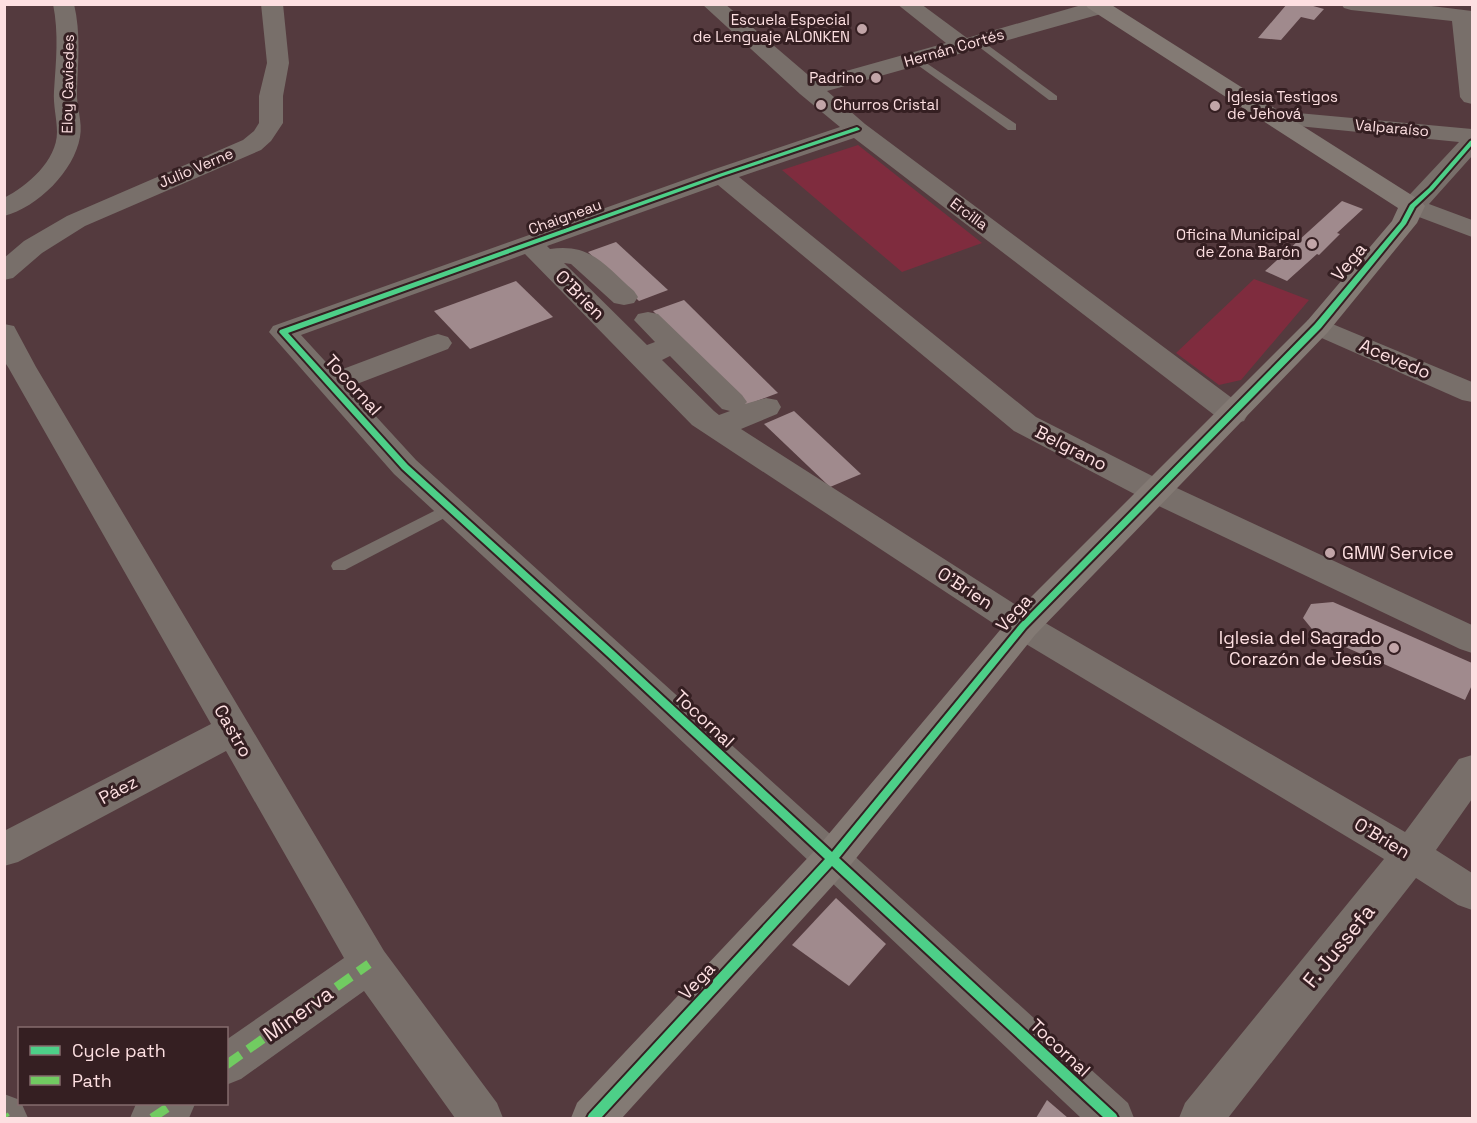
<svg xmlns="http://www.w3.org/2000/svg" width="1477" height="1123" font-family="'Space Grotesk',sans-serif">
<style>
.green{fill:#7f2c3e}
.building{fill:#a08a8d}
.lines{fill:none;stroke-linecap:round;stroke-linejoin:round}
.lane{fill:#786f6a;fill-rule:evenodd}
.street{fill:#786f6a;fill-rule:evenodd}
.secondary{fill:#837a74;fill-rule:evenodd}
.quiet{stroke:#71cb61;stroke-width:9;stroke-dasharray:18 9;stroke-linecap:butt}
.cycleway-casing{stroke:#351f22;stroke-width:4}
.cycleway{fill:#4dcf88;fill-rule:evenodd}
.poi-dot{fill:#c2a5a8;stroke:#351f22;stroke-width:2}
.labels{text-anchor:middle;stroke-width:6;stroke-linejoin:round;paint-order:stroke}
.far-poi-label{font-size:15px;fill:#fddfe1;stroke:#351f22;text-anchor:end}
.far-street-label{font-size:15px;fill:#fddfe1;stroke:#351f22}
.street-label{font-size:18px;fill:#fddfe1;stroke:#351f22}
.poi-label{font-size:18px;fill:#fddfe1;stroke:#351f22;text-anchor:start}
.near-street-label{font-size:21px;fill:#fddfe1;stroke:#351f22}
</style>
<rect width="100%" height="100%" fill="#543a3e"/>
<g class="green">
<path d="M858,145L982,243L902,272L782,170Z"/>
<path d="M1254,279L1309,300L1241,380L1219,385L1176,353Z"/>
</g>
<g class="building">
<path d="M1287,4H1306L1324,9L1314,20L1301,17L1281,40L1258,38Z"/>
<path d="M1342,201L1363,209L1337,233L1340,234L1319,255L1317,254L1287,281L1265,271Z"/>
<path d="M616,242L668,290L639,301L588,252Z"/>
<path d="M516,281L553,317L470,349L434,311Z"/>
<path d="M684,300L778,393L746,405L653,311Z"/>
<path d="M794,411L861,474L830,487L764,424Z"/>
<path d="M1333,602L1472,663V685L1465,700L1316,634L1303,618L1311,604Z"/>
<path d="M836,898L886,944L849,986L792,945Z"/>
<path d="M1047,1100L1068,1118H1036Z"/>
</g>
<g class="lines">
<g class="lane">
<path d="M978,38L1057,96V100H1049L974,43L973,41Z"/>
<path d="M916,56L1016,124V130H1008L912,61L910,59Z"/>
<path d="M450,503L456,504L458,508L456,512L345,570H333L331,566L333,562Z"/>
</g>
<g class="street">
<path d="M53,4H74C81,34 78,61 77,91C76,106 83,122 80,137C74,171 38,207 4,216V198C27,186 57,161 57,132C57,119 53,105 54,91C56,61 59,34 53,4Z"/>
<path d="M261,4H283L289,63L283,96V123L271,141L261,150L85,226L42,253L13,278L4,280V258L24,241L67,216L243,140L254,131L259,123V96L267,63Z"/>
<path d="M702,4H725L814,80L946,43L897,4H921L967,38L1085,4H1109L1111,7L1108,12L827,91L865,124L1244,407L1248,414L1244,421L1233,424L1222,421L854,138L739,177L1036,417L1166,483L1472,625V653L1460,649L1144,499L1014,431L718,185L547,246L550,249C592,243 605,266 634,291L638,297L634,303L624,305L614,303L571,264L564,263L647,345L655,342L634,320L638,314L648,312L658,314L742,395L747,402L745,404L766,398L777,400L781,407L777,414L741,429L1035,617L1405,832L1459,759L1472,755V799L1436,850L1472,873V910L1458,905L1416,878L1228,1118H1179L1185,1103L1384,859L1011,635L692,425L525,254L301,335L335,372L428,337L438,334L448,337L452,343L448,349L349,387L416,460L1128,1103L1134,1118H1081L598,662L394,474L269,332L273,326L712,170L840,127L800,94ZM670,356L722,409L730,411L719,415L714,411L662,360Z"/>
<path d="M1341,4H1415L1472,11V104L1464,102L1460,97L1452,21L1351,10L1344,8Z"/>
<path d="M1276,111L1472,129V156L1429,204L1472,220V237L1403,211L1399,206L1459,142L1268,123L1264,118L1268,113Z"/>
<path d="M1318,318L1472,382V402L1462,400L1308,332L1304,326L1308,320Z"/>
<path d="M4,324L14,326L36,367L384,951L497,1103L503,1118H455L364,991L241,1079L226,1085V1040L344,958L226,751L18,862L4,866V831L211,724L8,367L4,361Z"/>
<path d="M4,1094L20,1100L28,1118H4Z"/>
<path d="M136,1104H195L189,1118H130Z"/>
</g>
<path class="secondary" d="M1085,4H1110L1421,201L1425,206L1417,223L1328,332L1035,635L845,872L622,1118H571L577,1103L817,848L1011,617L1308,320L1392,221L1398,208L1088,8Z"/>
<g class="quiet">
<path d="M226,1065L369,964"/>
<path d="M4,1115L6,1118"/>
<path d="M152,1118L173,1104"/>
</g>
<defs>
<path id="cycleway" d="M857,127L860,129L859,130L723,176L288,333L408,465L613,650L832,852L1020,624L1315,324L1401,222L1410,205L1429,188L1470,141L1472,140V145L1433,190L1415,207L1406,224L1321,328L1026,628L839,858L1116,1114L1118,1118H1104L832,866L601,1118H587L589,1114L825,859L607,656L402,469L279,332L280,330L719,174Z"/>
</defs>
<use href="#cycleway" class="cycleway-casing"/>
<use href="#cycleway" class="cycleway"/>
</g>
<g class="poi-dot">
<circle cx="862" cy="29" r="6"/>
<circle cx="876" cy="78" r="6"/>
<circle cx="821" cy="105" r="6"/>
<circle cx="1215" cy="106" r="6"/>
<circle cx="1312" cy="244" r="6"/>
<circle cx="1330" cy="553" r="6"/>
<circle cx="1394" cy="648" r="6"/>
</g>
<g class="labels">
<g class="far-poi-label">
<text x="850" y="25">Escuela Especial<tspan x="850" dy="17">de Lenguaje ALONKEN</tspan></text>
<text x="864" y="83">Padrino</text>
<text x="1227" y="102" text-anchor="start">Iglesia Testigos<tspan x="1227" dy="17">de Jehová</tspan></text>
<text x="833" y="110" text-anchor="start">Churros Cristal</text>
<text x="1300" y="240">Oficina Municipal<tspan x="1300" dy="17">de Zona Barón</tspan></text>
</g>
<g class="far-street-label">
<text transform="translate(954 48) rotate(-16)" y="5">Hernán Cortés</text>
<text transform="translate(68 84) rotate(-89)" y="5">Eloy Caviedes</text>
<text transform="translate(1392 128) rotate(5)" y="5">Valparaíso</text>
<text transform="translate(196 168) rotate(-23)" y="5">Julio Verne</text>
<text transform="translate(969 214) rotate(37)" y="5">Ercilla</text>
<text transform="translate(565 217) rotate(-20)" y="5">Chaigneau</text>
</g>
<g class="street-label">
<text transform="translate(1349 262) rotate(-50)" y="6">Vega</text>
<text transform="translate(580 295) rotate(45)" y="6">O'Brien</text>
<text transform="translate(1395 359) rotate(23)" y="6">Acevedo</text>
<text transform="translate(353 385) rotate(48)" y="6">Tocornal</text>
<text transform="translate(1071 448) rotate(27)" y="6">Belgrano</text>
<text transform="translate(965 588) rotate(33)" y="6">O'Brien</text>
<text transform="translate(1014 613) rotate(-48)" y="6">Vega</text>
<text transform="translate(704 719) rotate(43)" y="6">Tocornal</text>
<text transform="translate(233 731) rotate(60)" y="6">Castro</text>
<text transform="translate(118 790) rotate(-28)" y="6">Páez</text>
<text transform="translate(1382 838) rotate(31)" y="6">O'Brien</text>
<text transform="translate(697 981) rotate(-47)" y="6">Vega</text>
<text transform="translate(1060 1048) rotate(43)" y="6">Tocornal</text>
</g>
<g class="poi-label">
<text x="1342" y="559">GMW Service</text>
<text x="1382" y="644" text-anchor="end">Iglesia del Sagrado<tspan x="1382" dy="21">Corazón de Jesús</tspan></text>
</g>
<g class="near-street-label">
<text transform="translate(1339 946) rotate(-51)" y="7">F. Jussefa</text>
<text transform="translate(298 1014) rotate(-35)" y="7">Minerva</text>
</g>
</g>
<rect width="1477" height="1123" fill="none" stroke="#fddfe1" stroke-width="12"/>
<rect x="18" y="1027" width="210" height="78" fill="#351f22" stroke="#856c6e" stroke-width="1.5"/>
<rect x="30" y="1046" width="30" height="9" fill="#4dcf88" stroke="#856c6e" stroke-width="1.5"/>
<text x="72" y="1057" font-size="18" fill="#fddfe1">Cycle path</text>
<rect x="30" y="1076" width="30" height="9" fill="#71cb61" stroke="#856c6e" stroke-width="1.5"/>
<text x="72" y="1087" font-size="18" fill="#fddfe1">Path</text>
</svg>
